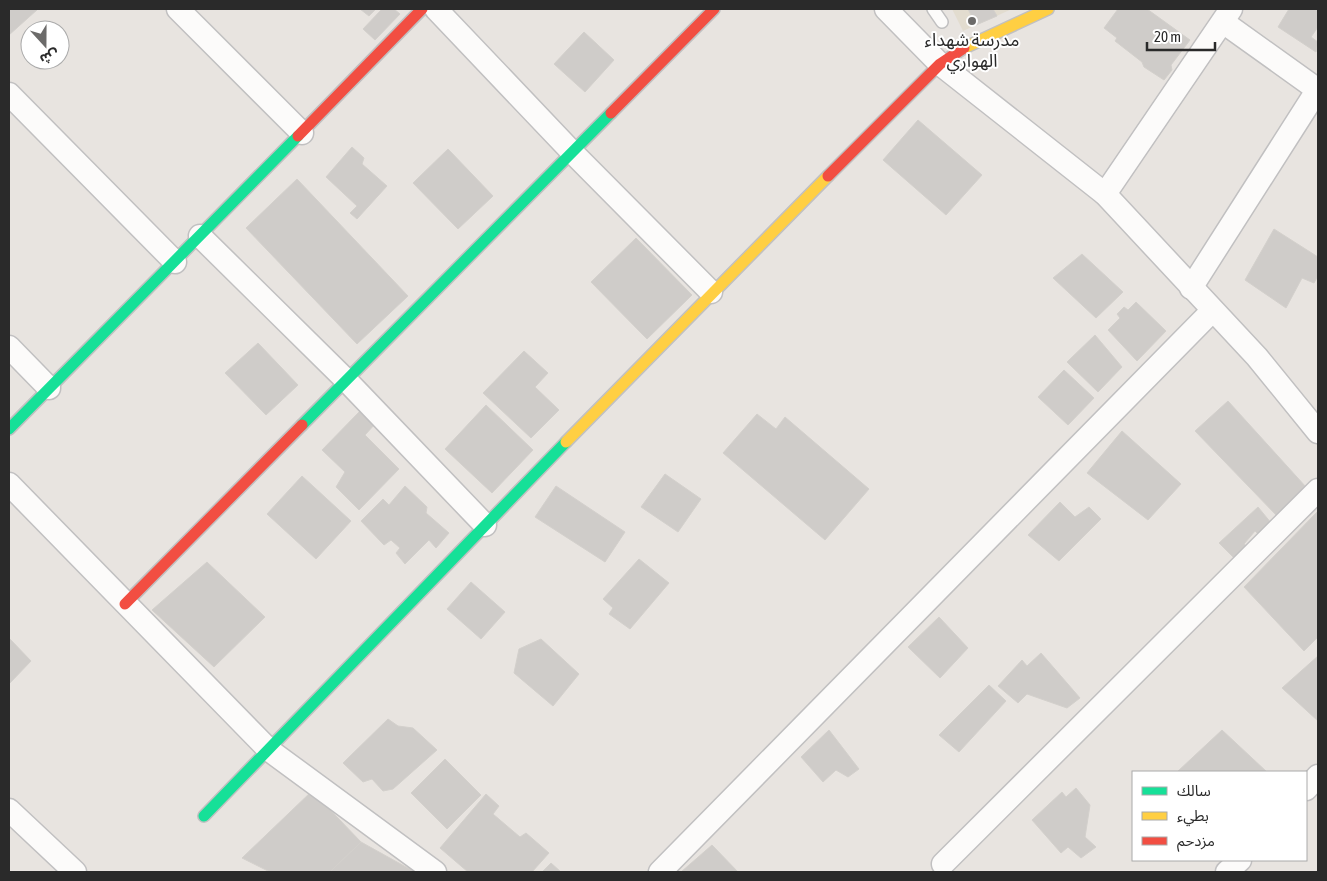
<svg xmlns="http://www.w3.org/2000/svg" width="1327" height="881" font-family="'Asap Condensed','Noto Sans Arabic',sans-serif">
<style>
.education{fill:#e2dccf}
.building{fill:#cfccc9;stroke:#d3d0cc}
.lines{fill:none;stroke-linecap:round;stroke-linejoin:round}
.lane-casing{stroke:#c1c0c1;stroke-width:14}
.street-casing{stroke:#c1c0c1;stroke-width:25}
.fast-casing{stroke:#c1c0c1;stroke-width:14}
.slow-casing{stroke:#c1c0c1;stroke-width:14}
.jam-casing{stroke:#c1c0c1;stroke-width:14}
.lane{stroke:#fcfbfa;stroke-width:11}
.street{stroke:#fcfbfa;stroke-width:22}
.fast{stroke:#16e098;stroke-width:11}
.slow{stroke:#ffcf43;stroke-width:11}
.jam{stroke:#f24e42;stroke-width:11}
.poi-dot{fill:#6c6b6a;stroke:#fff;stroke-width:2}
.labels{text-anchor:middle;stroke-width:4;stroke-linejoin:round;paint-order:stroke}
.poi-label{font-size:18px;fill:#2a2a2a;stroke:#fff}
</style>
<rect width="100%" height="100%" fill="#e8e4e0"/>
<path class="education" d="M952,9H1012L963,31Z"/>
<g class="building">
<path d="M9,9H38L9,35Z"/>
<path d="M360,9H376L369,16Z"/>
<path d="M382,9H394L400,14L375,40L363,29Z"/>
<path d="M968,9H993L997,16L976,25Z"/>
<path d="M1118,9H1147L1190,40L1171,65L1172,70L1164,80L1144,67L1142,62L1115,41L1117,38L1104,28Z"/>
<path d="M1289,9H1318V27L1311,37L1318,42L1316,52L1278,27Z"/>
<path d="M584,32L614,60L585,92L554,64Z"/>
<path d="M918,120L982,175L946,215L883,160Z"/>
<path d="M352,147L364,158L362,164L387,186L357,219L350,213L357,206L326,177Z"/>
<path d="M448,149L493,196L458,229L413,183Z"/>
<path d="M297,179L408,296L357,344L246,228Z"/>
<path d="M1274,229L1318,257V276L1314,283L1302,278L1286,308L1245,280Z"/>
<path d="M636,238L692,295L647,339L591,282Z"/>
<path d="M1082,254L1123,292L1096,318L1053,278Z"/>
<path d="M1136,302L1166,331L1137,361L1108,330L1120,318L1117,314L1124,307L1128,310Z"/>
<path d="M1095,335L1122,367L1098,392L1067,362Z"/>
<path d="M258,343L298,385L266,415L225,373Z"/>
<path d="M524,351L548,373L535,387L559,410L531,438L483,393Z"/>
<path d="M1064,370L1094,398L1068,425L1038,397Z"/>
<path d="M1228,401L1306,487L1278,517L1195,431Z"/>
<path d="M486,405L533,450L492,493L445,449Z"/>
<path d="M361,410L375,424L365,435L399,469L359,510L336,487L345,472L322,450Z"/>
<path d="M757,414L776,429L785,417L869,489L825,540L723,453Z"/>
<path d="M1122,431L1181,484L1148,520L1087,473Z"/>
<path d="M665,474L701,499L678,532L641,507Z"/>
<path d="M302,476L351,521L316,559L267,514Z"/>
<path d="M405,486L427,507L426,513L449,533L436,548L429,540L405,564L396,553L400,548L391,540L384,545L361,521L383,499L389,505Z"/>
<path d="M556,486L625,532L605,562L535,517Z"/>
<path d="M1060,502L1075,517L1089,507L1101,519L1059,561L1028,535Z"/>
<path d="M1258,507L1272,524L1261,537L1255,531L1244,544L1250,549L1236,560L1219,543Z"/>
<path d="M1318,511V637L1304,651L1244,587Z"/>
<path d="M639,559L669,583L630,629L609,614L613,608L603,599Z"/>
<path d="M207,562L265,617L214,667L152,610Z"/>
<path d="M471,582L505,612L481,639L447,609Z"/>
<path d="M939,617L968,648L940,678L908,647Z"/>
<path d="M9,638L31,661L9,684Z"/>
<path d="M541,639L579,674L553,706L514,673L519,649Z"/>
<path d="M1041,653L1080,698L1067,708L1027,694L1018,703L998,686L1022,660L1027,666Z"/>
<path d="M1318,656V721L1282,688Z"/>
<path d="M989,685L1006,701L959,752L939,735Z"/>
<path d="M388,719L398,726L413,728L437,750L393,789L383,791L372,779L363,782L343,763Z"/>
<path d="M829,730L859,769L848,777L836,770L823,782L801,757Z"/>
<path d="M1222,730L1267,772H1177Z"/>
<path d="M445,759L481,795L447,829L411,793Z"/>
<path d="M1076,788L1090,805L1085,837L1096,847L1081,858L1068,847L1061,853L1032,820L1062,792L1066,797Z"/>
<path d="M312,791L361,842L330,872H270L242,858Z"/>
<path d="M486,794L499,806L493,814L520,837L526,833L549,853L532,872H468L440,848Z"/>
<path d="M361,842L415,872H330Z"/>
<path d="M712,845L738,872H681Z"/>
<path d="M551,863L561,872H542Z"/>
</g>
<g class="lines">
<defs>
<path id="lane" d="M933,9L942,22"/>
<g id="street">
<path d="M178,9L302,133"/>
<path d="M436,9L572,152L711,292"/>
<path d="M886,9L940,64L1105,194L1257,357L1318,432"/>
<path d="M1223,22L1318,90"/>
<path d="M9,94L175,262"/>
<path d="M1105,194L1231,9"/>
<path d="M200,236L346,380L485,525"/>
<path d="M1191,288L1318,89"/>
<path d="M9,347L49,388"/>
<path d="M9,484L269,750L435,872"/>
<path d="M1306,789L1318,776"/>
<path d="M9,810L75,872"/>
<path d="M943,864L1318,490"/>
<path d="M660,872L1212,311"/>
<path d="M1227,872L1240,860"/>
</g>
<g id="fast">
<path d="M302,425L611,113"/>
<path d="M9,429L298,136"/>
<path d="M204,816L566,442"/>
</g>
<g id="slow">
<path d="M964,48L1048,9"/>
<path d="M566,442L828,176"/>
</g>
<g id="jam">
<path d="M611,113L714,9"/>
<path d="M298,136L422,9"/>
<path d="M828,176L940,64L964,48"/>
<path d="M125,604L302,425"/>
</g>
</defs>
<use href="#lane" class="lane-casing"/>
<use href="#street" class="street-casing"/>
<use href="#fast" class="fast-casing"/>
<use href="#slow" class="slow-casing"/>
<use href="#jam" class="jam-casing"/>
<use href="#lane" class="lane"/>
<use href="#street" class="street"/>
<use href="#fast" class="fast"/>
<use href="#slow" class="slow"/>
<use href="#jam" class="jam"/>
</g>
<circle class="poi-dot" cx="972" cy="21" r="5"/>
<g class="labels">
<g class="poi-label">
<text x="972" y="46">مدرسة شهداء<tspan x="972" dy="21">الهواري</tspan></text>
</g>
</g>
<rect width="1327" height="881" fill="none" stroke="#2a2a2a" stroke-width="20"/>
<rect x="1132" y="771" width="175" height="90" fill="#ffffff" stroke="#aaaaaa"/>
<rect x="1142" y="787" width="25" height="8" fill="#16e098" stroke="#aaaaaa"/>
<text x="1177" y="796" font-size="15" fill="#2a2a2a">سالك</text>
<rect x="1142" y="812" width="25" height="8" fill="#ffcf43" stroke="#aaaaaa"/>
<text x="1177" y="821" font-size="15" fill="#2a2a2a">بطيء</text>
<rect x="1142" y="837" width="25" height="8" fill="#f24e42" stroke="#aaaaaa"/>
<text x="1177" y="846" font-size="15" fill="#2a2a2a">مزدحم</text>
<g transform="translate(45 45) rotate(159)"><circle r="24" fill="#ffffff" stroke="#aaaaaa"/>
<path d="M0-4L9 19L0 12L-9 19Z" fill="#6c6b6a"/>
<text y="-8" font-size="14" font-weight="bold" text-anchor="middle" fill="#2a2a2a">ش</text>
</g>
<path d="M1147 42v8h68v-8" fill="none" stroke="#2a2a2a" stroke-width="2.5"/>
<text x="1154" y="42" font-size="15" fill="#2a2a2a" stroke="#ffffff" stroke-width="4" paint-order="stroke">20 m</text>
</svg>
